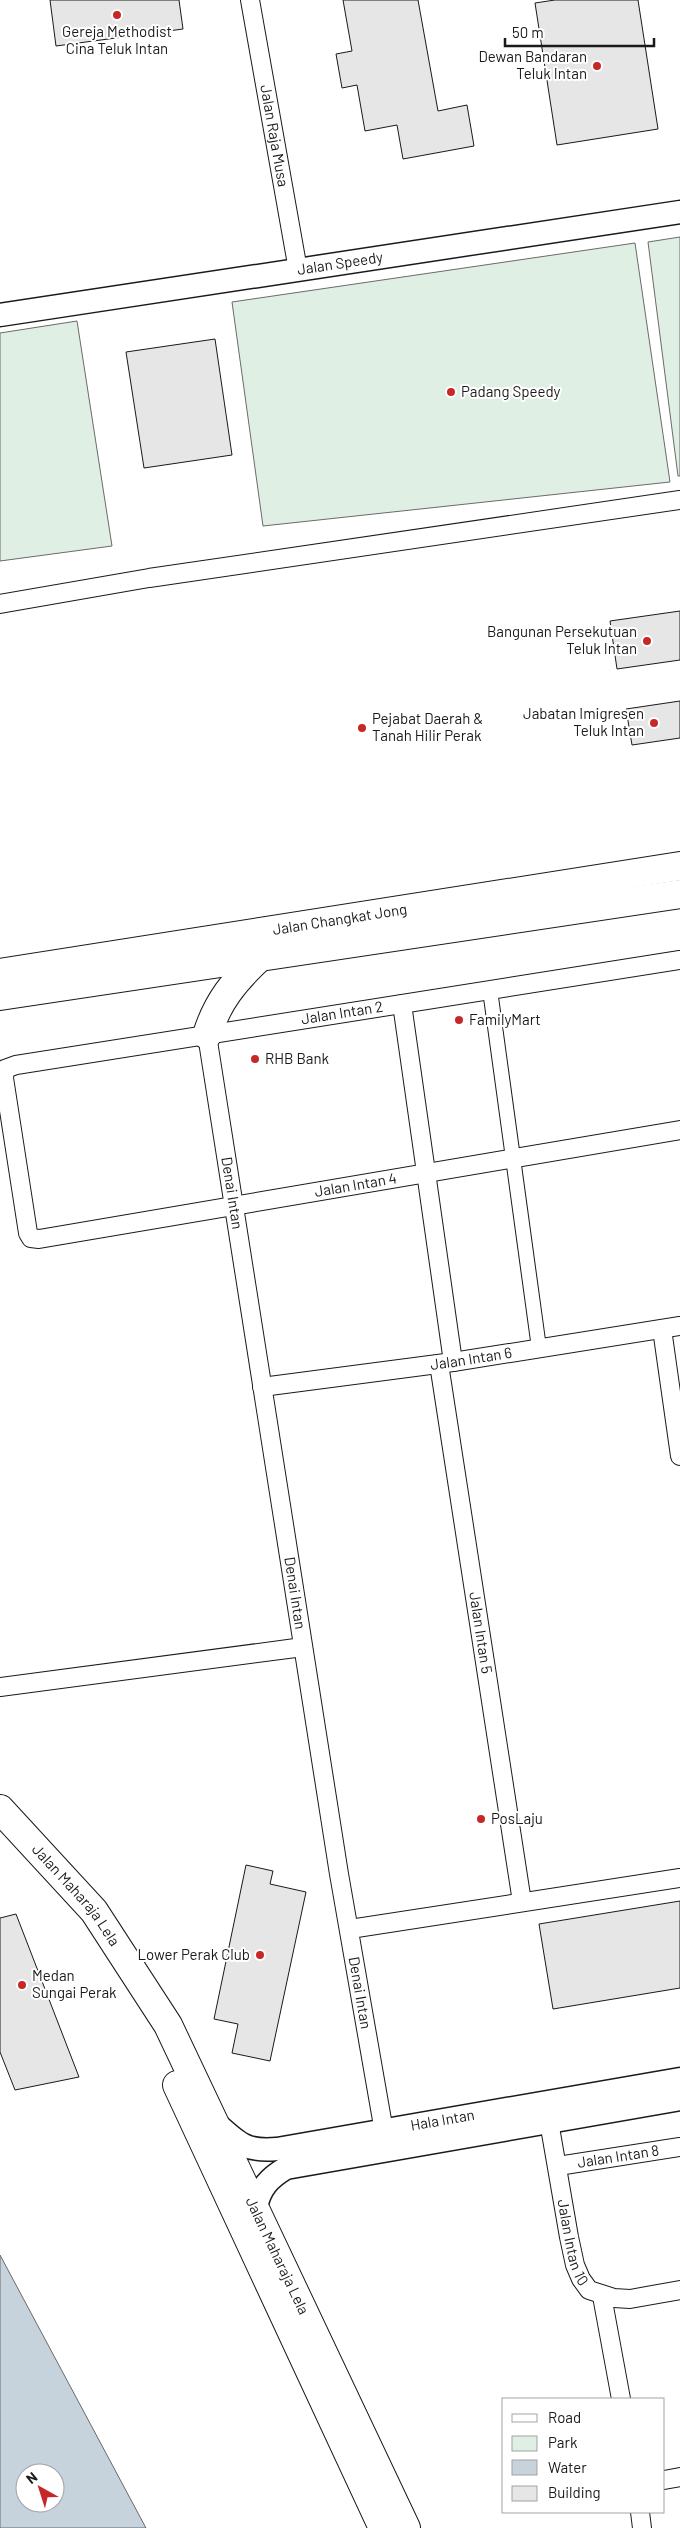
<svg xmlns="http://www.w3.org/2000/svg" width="680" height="2528" font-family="Barlow,sans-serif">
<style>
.green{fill:#e0efe3;stroke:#6a6a6a}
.water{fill:#c6d2dc;stroke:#6a6a6a;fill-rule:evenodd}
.building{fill:#e6e6e6;stroke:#1a1a1a}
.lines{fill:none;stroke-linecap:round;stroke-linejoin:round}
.pedestrian-casing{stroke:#1a1a1a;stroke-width:16}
.minor-casing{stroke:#1a1a1a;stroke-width:20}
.tertiary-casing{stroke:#1a1a1a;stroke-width:25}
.trunk-casing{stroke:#1a1a1a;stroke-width:30}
.pedestrian{stroke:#fff;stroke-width:14}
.minor{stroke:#fff;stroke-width:18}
.tertiary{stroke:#fff;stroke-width:22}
.trunk{stroke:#fff;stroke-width:28}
.poi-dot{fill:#c62828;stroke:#fff;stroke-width:2}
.labels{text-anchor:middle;stroke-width:4;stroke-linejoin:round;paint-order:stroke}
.poi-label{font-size:15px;fill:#1a1a1a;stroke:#fff;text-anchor:start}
.street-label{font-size:15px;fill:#1a1a1a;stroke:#fff}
</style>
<rect width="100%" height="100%" fill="#fff"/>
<g class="green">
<path d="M680,237V476H678L648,242Z"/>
<path d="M635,243L670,482L263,526L232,302Z"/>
<path d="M77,321L112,546L0,561V333Z"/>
</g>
<path class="water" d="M0,2255L146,2528H0ZM25,2473H55V2503H25Z"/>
<g class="building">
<path d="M50,0H179L183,29L56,46Z"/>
<path d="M343,0H418L438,111L467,105L474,146L403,159L397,125L365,131L357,85L342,88L336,54L352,51Z"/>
<path d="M555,0H638L658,129L557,145L535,3Z"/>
<path d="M215,339L232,455L144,468L126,352Z"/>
<path d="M680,611V660L617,669L610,621Z"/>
<path d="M680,701V738L632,745L626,709Z"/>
<path d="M246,1865L273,1871L270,1884L306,1892L270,2061L232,2053L238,2024L214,2019Z"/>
<path d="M680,1901V1988L553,2009L539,1924Z"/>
<path d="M16,1914L79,2077L15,2090L0,2052V1918Z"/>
</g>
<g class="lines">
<defs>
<path id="pedestrian" d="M490,990L539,1348"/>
<g id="minor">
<path id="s1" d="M250,0L298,270"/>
<path d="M0,604L149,578L680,500"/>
<path id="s2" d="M680,960L16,1065L5,1069L4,1078L28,1233L31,1238L39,1239L680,1130"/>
<path d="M402,1004L453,1362"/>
<path id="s3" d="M207,1035L339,1874L386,2143"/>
<path d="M662,1329L680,1456"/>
<path id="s4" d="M439,1364L522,1902"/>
<path id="s5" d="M262,1387L453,1362L680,1326"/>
<path d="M0,1687L303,1647"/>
<path d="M350,1929L680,1878"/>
<path id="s6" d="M547,2110L569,2237L575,2265L581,2279L589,2290L614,2298L630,2299L680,2290"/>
<path id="s7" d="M558,2166L680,2147"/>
<path d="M602,2296L621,2399"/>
<path d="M664,2480L680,2477"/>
<path d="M640,2512L642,2528"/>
</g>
<g id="tertiary">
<path id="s8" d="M0,315L680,212"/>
<path id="s9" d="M217,2124C239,2144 247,2152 277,2149L680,2079"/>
<path d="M256,2207C260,2188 269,2178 286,2168L680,2099"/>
</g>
<g id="trunk">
<path id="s10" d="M0,973L680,866"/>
<path d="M0,996L680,894"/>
<path d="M207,1035C217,1002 235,980 260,957"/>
<path id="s11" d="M0,1809L94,1911L168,2025L406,2528"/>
<path d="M177,2085L383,2528"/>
</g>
</defs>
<use href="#pedestrian" class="pedestrian-casing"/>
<use href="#minor" class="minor-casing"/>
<use href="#tertiary" class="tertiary-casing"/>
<use href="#trunk" class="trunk-casing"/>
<use href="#pedestrian" class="pedestrian"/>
<use href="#minor" class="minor"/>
<use href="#tertiary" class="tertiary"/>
<use href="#trunk" class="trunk"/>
</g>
<g class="poi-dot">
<circle cx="117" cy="15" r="5"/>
<circle cx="597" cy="66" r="5"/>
<circle cx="451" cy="392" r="5"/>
<circle cx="647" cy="641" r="5"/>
<circle cx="654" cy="723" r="5"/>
<circle cx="362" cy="728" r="5"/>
<circle cx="459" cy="1020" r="5"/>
<circle cx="255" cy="1059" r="5"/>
<circle cx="481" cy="1819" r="5"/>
<circle cx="260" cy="1955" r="5"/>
<circle cx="22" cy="1985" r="5"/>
</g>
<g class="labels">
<g class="poi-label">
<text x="117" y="37" text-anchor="middle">Gereja Methodist<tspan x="117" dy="17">Cina Teluk Intan</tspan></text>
<text x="587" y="62" text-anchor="end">Dewan Bandaran<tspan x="587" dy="17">Teluk Intan</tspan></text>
<text x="461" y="397">Padang Speedy</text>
<text x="637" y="637" text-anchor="end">Bangunan Persekutuan<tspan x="637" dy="17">Teluk Intan</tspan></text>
<text x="644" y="719" text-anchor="end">Jabatan Imigresen<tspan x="644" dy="17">Teluk Intan</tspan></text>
<text x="372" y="724">Pejabat Daerah &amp;<tspan x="372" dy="17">Tanah Hilir Perak</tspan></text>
<text x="469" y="1025">FamilyMart</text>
<text x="265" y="1064">RHB Bank</text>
<text x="491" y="1824">PosLaju</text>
<text x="250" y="1960" text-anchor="end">Lower Perak Club</text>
<text x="32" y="1981">Medan<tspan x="32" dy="17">Sungai Perak</tspan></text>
</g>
<g class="street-label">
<text dy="5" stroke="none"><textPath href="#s1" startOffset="138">Jalan Raja Musa</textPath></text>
<text dy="5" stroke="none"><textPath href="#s8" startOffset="344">Jalan Speedy</textPath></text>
<text dy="5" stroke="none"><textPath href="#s10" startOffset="344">Jalan Changkat Jong</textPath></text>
<text transform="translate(342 1013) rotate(-9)" y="5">Jalan Intan 2</text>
<text dy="5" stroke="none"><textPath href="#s2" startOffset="1185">Jalan Intan 4</textPath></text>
<text dy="5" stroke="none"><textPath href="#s3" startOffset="160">Denai Intan</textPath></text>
<text dy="5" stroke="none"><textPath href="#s5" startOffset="211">Jalan Intan 6</textPath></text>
<text dy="5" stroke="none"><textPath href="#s3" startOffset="565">Denai Intan</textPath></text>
<text dy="5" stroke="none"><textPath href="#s4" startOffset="272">Jalan Intan 5</textPath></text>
<text dy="5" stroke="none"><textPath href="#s11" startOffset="115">Jalan Maharaja Lela</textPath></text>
<text dy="5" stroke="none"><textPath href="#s3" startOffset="970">Denai Intan</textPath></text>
<text dy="5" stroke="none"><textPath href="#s9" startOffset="236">Hala Intan</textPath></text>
<text dy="5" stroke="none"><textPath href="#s7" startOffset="61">Jalan Intan 8</textPath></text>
<text dy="5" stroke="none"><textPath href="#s6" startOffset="135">Jalan Intan 10</textPath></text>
<text dy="5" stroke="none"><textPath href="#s11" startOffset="530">Jalan Maharaja Lela</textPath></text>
</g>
</g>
<rect x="502" y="2398" width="162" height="115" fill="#ffffff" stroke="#a3a3a3"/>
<rect x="512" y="2414" width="25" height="8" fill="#ffffff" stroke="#a3a3a3"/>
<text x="548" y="2423" font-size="15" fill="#1a1a1a">Road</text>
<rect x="512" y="2436" width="25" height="15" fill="#e0efe3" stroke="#a3a3a3"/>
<text x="548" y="2448" font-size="15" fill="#1a1a1a">Park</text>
<rect x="512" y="2460" width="25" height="15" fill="#c6d2dc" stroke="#a3a3a3"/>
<text x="548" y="2473" font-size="15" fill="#1a1a1a">Water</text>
<rect x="512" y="2486" width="25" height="15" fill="#e6e6e6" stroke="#a3a3a3"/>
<text x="548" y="2498" font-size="15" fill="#1a1a1a">Building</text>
<g transform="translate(40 2488) rotate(321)"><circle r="24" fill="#ffffff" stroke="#a3a3a3"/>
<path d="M0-4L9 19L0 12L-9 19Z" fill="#c62828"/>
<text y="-8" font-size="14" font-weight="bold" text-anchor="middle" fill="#1a1a1a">N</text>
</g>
<path d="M505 38v8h149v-8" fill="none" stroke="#1a1a1a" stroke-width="2.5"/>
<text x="512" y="38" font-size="15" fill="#1a1a1a" stroke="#ffffff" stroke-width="4" paint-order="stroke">50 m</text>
</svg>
